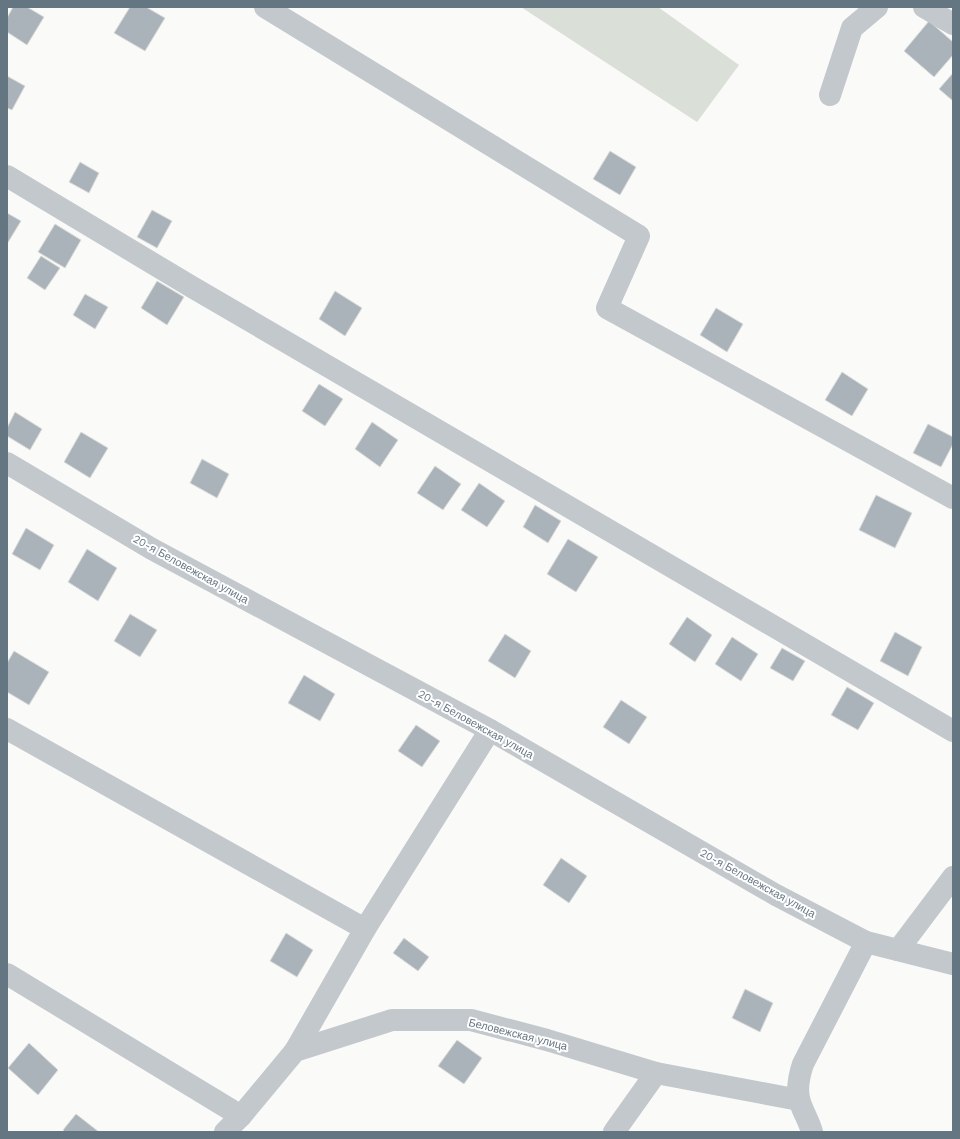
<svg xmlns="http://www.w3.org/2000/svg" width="960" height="1139" font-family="'Work Sans',sans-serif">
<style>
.green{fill:#dadfd7}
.building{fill:#aab3b9;stroke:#dcdcda}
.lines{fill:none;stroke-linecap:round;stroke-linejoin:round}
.minor{stroke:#c3c8cc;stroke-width:22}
.labels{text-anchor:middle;stroke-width:4;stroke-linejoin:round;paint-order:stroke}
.street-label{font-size:11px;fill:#657683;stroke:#fff}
</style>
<rect width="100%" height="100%" fill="#fafaf8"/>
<path class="green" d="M521,7H658L739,65L697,122Z"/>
<g class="building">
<path d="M13,7H27L44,17L27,45L7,32V18Z"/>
<path d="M130,7H146L165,18L145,51L114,33Z"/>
<path d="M929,21L953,42V55L934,77L904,51Z"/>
<path d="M953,73V101L939,89Z"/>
<path d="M7,76L25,86L12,110L7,108Z"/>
<path d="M610,151L636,167L620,195L593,179Z"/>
<path d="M80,162L99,173L89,193L69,182Z"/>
<path d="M152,210L172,221L157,248L137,237Z"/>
<path d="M7,213L21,221L7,244Z"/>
<path d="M55,224L81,240L65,268L38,252Z"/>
<path d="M41,256L60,268L45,290L27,278Z"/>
<path d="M157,281L184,297L167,325L141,308Z"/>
<path d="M335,291L362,308L345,336L319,319Z"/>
<path d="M85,294L108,307L95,329L73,315Z"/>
<path d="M716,308L743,324L727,352L700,335Z"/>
<path d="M842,372L868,389L852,416L825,400Z"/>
<path d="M319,384L343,399L325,426L302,411Z"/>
<path d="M15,412L42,429L30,450L7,436V428Z"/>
<path d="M372,422L398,440L380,467L355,449Z"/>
<path d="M928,424L953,437V444L941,467L913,453Z"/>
<path d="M81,432L108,448L90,478L64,462Z"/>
<path d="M202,459L229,474L217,498L190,483Z"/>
<path d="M435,466L461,484L443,510L417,493Z"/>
<path d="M479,483L505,501L487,527L461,510Z"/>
<path d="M876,495L912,513L895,548L859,530Z"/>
<path d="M535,505L561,521L548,543L523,527Z"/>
<path d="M26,528L54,545L40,570L12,554Z"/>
<path d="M568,539L598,557L576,592L547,574Z"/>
<path d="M87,549L117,568L98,601L68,582Z"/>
<path d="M130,614L157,630L140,657L114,641Z"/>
<path d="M687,617L712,635L695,662L669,644Z"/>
<path d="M895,632L922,647L908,676L880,661Z"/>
<path d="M505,634L531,651L515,678L488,661Z"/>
<path d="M732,637L758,654L741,681L715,664Z"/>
<path d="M782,648L805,661L793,681L770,668Z"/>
<path d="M14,651L49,672L29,705L7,692V663Z"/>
<path d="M304,675L335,694L320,721L288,703Z"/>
<path d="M847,687L874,703L858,730L831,715Z"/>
<path d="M621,700L647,717L629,744L603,727Z"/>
<path d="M416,725L440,741L422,767L398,751Z"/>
<path d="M561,858L587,876L569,903L543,885Z"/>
<path d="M286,933L313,950L297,977L270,961Z"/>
<path d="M404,938L429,957L418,971L393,953Z"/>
<path d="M745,989L773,1003L760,1032L732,1018Z"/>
<path d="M457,1040L482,1058L464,1084L438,1066Z"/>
<path d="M29,1043L58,1070L38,1095L8,1068Z"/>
<path d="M76,1114L99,1132H65L63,1130Z"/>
</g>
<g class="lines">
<g class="minor">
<path d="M265,7L639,236L607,308L953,498"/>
<path d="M924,7L953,24"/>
<path d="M830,95L852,28L877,7"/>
<path d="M7,176L192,287L953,731"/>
<path d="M7,463L152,549L490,730L776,895L866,942L953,964"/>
<path d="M7,729L365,929"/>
<path d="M898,950L953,877"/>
<path d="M7,974L241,1116"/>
<path d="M295,1051L365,929L490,730"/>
<path d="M225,1132L241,1116L295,1051L392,1020H471L547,1040L656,1073L799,1100"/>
<path d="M614,1132L656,1073"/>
<path d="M812,1132C809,1121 803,1112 800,1102C796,1090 799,1076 803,1064L866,942"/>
</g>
</g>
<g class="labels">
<g class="street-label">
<text transform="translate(191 569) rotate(29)" y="4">20-я Беловежская улица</text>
<text transform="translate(476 724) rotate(29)" y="4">20-я Беловежская улица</text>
<text transform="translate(758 883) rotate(29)" y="4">20-я Беловежская улица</text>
<text transform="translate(518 1034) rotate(14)" y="4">Беловежская улица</text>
</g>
</g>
<rect width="960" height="1139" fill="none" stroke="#657683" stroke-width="16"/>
</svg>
